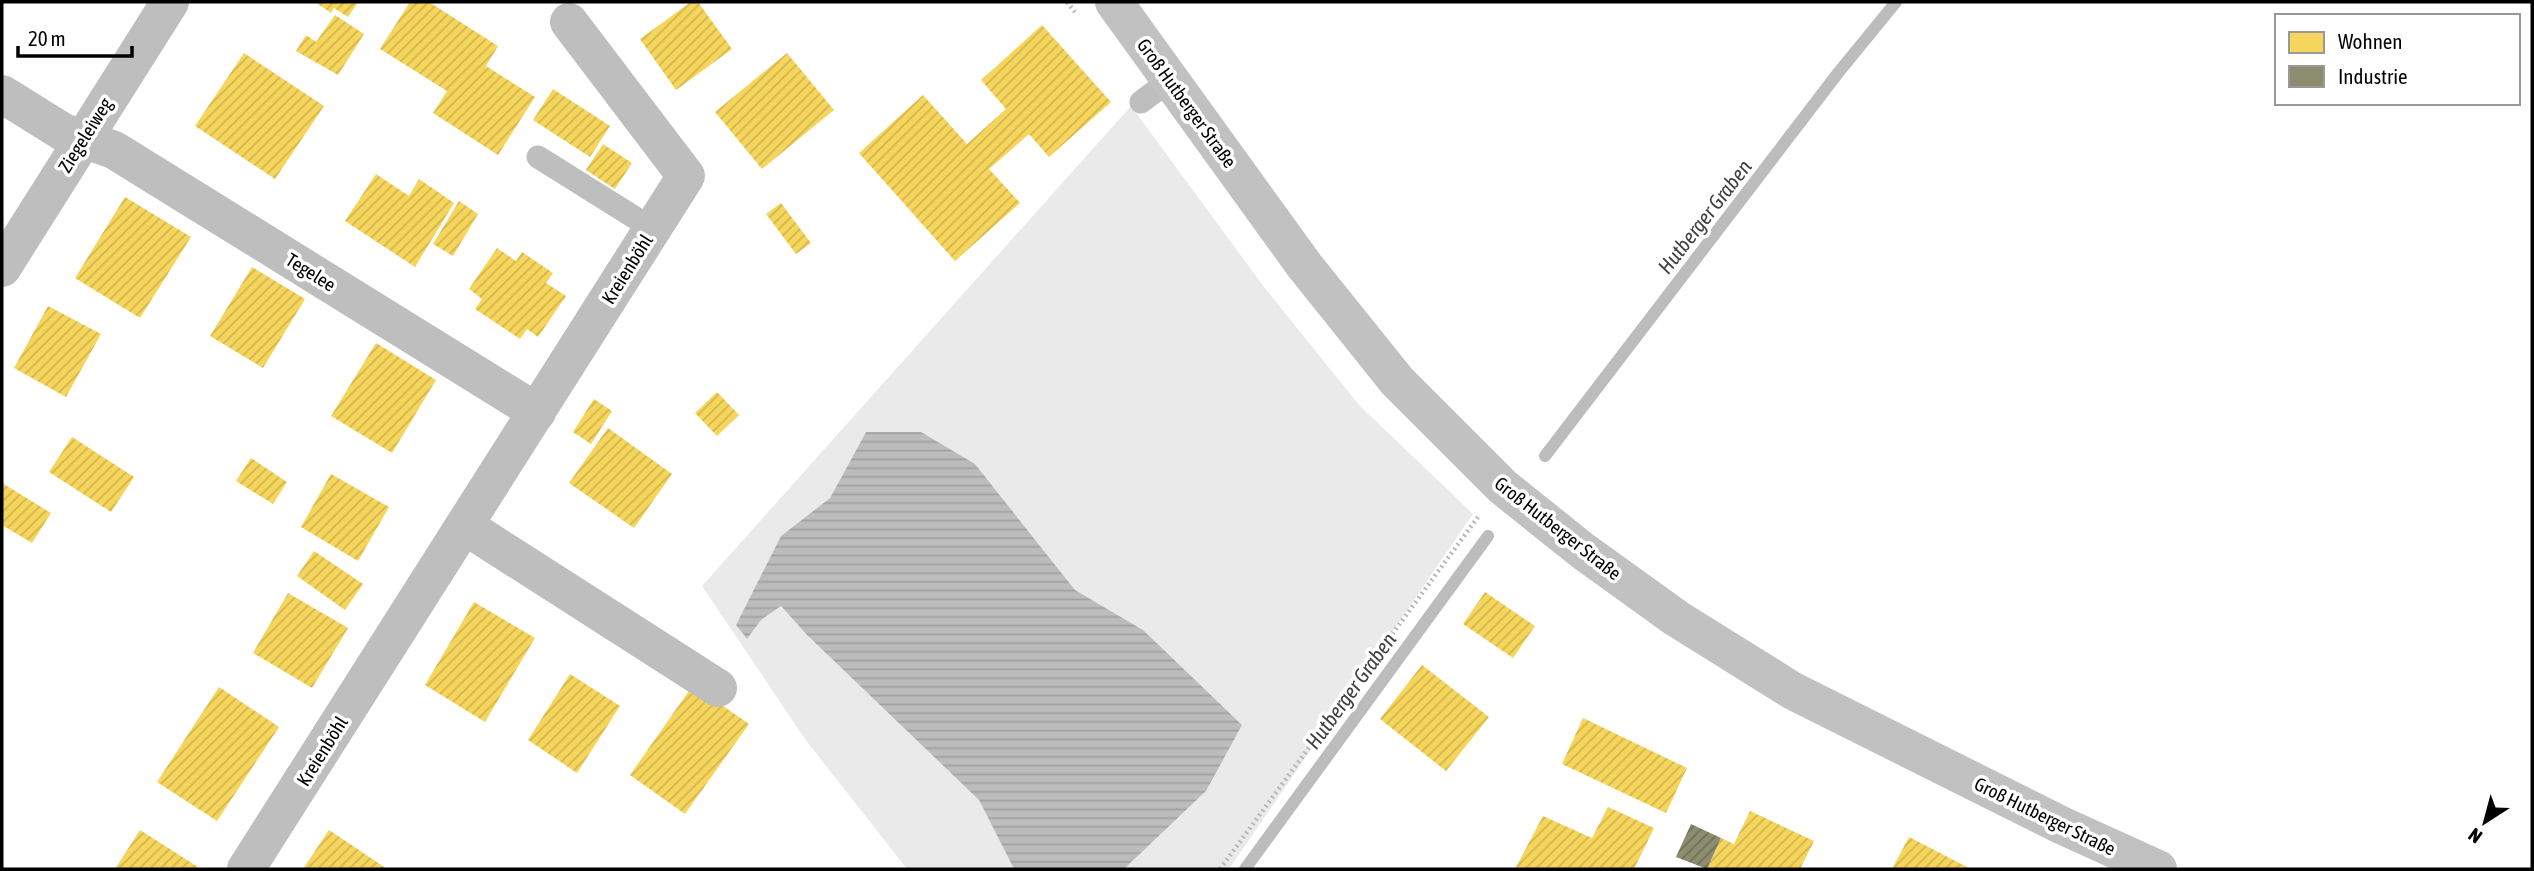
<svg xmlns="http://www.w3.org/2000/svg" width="2534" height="871" font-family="'Asap Condensed',sans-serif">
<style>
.green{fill:#eaeaea}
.water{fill:url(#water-rules)}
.homes{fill:url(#homes-hatch)}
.industry{fill:url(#industry-hatch)}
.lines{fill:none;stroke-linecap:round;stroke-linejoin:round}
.stream{stroke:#bcbcbc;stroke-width:12}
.path{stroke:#b8b8b8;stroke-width:4.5;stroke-dasharray:2 3.5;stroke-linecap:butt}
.lane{stroke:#bebebe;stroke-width:23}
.street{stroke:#bebebe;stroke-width:38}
.secondary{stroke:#c1c1c1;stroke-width:38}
.labels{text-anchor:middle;stroke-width:7;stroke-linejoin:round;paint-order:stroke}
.street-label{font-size:19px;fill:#000;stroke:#fff}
.water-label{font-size:21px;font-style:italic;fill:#404040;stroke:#fff}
</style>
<defs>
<pattern id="water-rules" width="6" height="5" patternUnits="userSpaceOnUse" patternTransform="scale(1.75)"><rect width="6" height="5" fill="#bcbcbc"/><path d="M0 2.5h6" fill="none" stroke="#a0a0a0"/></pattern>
<pattern id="homes-hatch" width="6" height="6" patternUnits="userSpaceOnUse" patternTransform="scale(1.75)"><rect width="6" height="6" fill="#f6d55c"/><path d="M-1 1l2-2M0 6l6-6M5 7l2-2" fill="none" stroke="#d1b54e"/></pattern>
<pattern id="industry-hatch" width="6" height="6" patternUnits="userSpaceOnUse" patternTransform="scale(1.75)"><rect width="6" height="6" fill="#8c8c6e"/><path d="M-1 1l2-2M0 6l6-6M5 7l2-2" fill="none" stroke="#707058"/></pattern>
</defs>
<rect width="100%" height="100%" fill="#fff"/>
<path class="green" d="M1131,106L1264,287L1359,405L1473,514L1229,869H1124L1206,791L1143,630L1075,590L975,464L866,432L830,498L781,536L736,625L747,639L761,620L781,606L807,635L979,800L1014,869H907L805,739L702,586Z"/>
<path class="water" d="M866,432H921L975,464L1075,590L1143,630L1242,725L1206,791L1124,869H1014L979,800L807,635L781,606L761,620L747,639L736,625L781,536L830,498Z"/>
<g class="homes">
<path d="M315,2H358L348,17L334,8L331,13Z"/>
<path d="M410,2H429L498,46L486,66L535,97L498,155L433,113L447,91L380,49Z"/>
<path d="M691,2H698L732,49L676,90L640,39Z"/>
<path d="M335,15L364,34L338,75L296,51L306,35L316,42Z"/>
<path d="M1042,25L1111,102L1049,157L1029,134L989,169L1020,203L955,261L859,153L923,95L967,144L1006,109L981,80Z"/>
<path d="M244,53L324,106L275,179L195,126Z"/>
<path d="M787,53L834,110L762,169L715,112Z"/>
<path d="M553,89L610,126L590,157L533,120Z"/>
<path d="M603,144L632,163L615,189L586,170Z"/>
<path d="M376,174L409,196L419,179L454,203L415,267L345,221Z"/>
<path d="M125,197L191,237L140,318L75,278Z"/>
<path d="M459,201L478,214L453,256L433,244Z"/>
<path d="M781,203L811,243L796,254L766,214Z"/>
<path d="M497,248L516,261L522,252L553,273L546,283L566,296L538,337L527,329L520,339L475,309L482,299L469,289Z"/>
<path d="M252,267L305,299L263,368L210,336Z"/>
<path d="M48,306L101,334L66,397L14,368Z"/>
<path d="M376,343L436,380L392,453L331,416Z"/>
<path d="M717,392L739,415L717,436L695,413Z"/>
<path d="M594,399L612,411L591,444L573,432Z"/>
<path d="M608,428L672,474L634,528L569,483Z"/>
<path d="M72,437L134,477L111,512L49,472Z"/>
<path d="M251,458L287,482L273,504L236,481Z"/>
<path d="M331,474L389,507L358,561L301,527Z"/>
<path d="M2,483L51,513L32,543L2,525Z"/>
<path d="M314,551L363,584L345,610L297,576Z"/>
<path d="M1485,592L1535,626L1513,658L1463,624Z"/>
<path d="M288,593L348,628L312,688L253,653Z"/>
<path d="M474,602L535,638L485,722L425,685Z"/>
<path d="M1422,665L1489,717L1446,771L1380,719Z"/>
<path d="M570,674L620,706L577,773L528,740Z"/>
<path d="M693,685L749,724L685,814L630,775Z"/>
<path d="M219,687L279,727L217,821L157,782Z"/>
<path d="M1583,718L1687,768L1666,813L1562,764Z"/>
<path d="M1608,807L1654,828L1634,869H1515L1543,816L1592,838Z"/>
<path d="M1750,811L1814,841L1800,869H1707L1721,838L1734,844Z"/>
<path d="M140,830L198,867L196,869H115Z"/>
<path d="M329,830L362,852L387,869H303Z"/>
<path d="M1909,837L1971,869H1892Z"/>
</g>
<path class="industry" d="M1691,824L1721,838L1707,869L1676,857Z"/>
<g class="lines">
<g class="stream">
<path d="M1545,456L1838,73L1896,2"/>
<path d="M1245,869L1488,536"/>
</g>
<g class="path">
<path d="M1067,2L1075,12"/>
<path d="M1220,869L1478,517"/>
</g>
<g class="lane">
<path d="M1141,102L1170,80"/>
<path d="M538,157L653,229"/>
</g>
<g class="street">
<path d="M2,94L63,132L114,150L537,412"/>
<path d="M2,268L170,2"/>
<path d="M465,526L718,688"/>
<path d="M246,869L686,176L569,22"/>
</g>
<path class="secondary" d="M1114,2L1304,265L1397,381L1503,487L1583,551L1676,618L1793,691L2061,825L2158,869"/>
</g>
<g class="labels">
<g class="street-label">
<text transform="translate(1187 103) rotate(54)" y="7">Groß Hutberger Straße</text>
<text transform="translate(85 135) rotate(-58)" y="7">Ziegeleiweg</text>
<text transform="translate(627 269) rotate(-58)" y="7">Kreienböhl</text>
<text transform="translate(311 272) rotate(32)" y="7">Tegelee</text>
<text transform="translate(1558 528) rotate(38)" y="7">Groß Hutberger Straße</text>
<text transform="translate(322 751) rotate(-58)" y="7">Kreienböhl</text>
<text transform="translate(2045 816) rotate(26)" y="7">Groß Hutberger Straße</text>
</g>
<g class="water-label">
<text transform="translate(1705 217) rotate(-52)" y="7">Hutberger Graben</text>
<text transform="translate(1351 691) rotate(-54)" y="7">Hutberger Graben</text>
</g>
</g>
<rect width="2534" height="871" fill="none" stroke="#000000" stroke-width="7"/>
<rect x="2275" y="14" width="245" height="91" fill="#ffffff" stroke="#999999" stroke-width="2"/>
<rect x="2289" y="32" width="35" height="21" fill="#f6d55c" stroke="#999999" stroke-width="2"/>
<text x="2338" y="49" font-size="21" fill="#000000">Wohnen</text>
<rect x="2289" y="66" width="35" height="21" fill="#8c8c6e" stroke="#999999" stroke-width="2"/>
<text x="2338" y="84" font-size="21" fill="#000000">Industrie</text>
<g transform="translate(2485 822) rotate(216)" stroke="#ffffff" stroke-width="5" paint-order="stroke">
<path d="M0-5L12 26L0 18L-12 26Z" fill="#000000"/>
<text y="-10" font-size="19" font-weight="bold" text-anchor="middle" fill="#000000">N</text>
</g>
<path d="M18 46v10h114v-10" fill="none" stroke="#000000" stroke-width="3.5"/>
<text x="28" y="46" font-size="21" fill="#000000" stroke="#ffffff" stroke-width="5" paint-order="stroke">20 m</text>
</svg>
